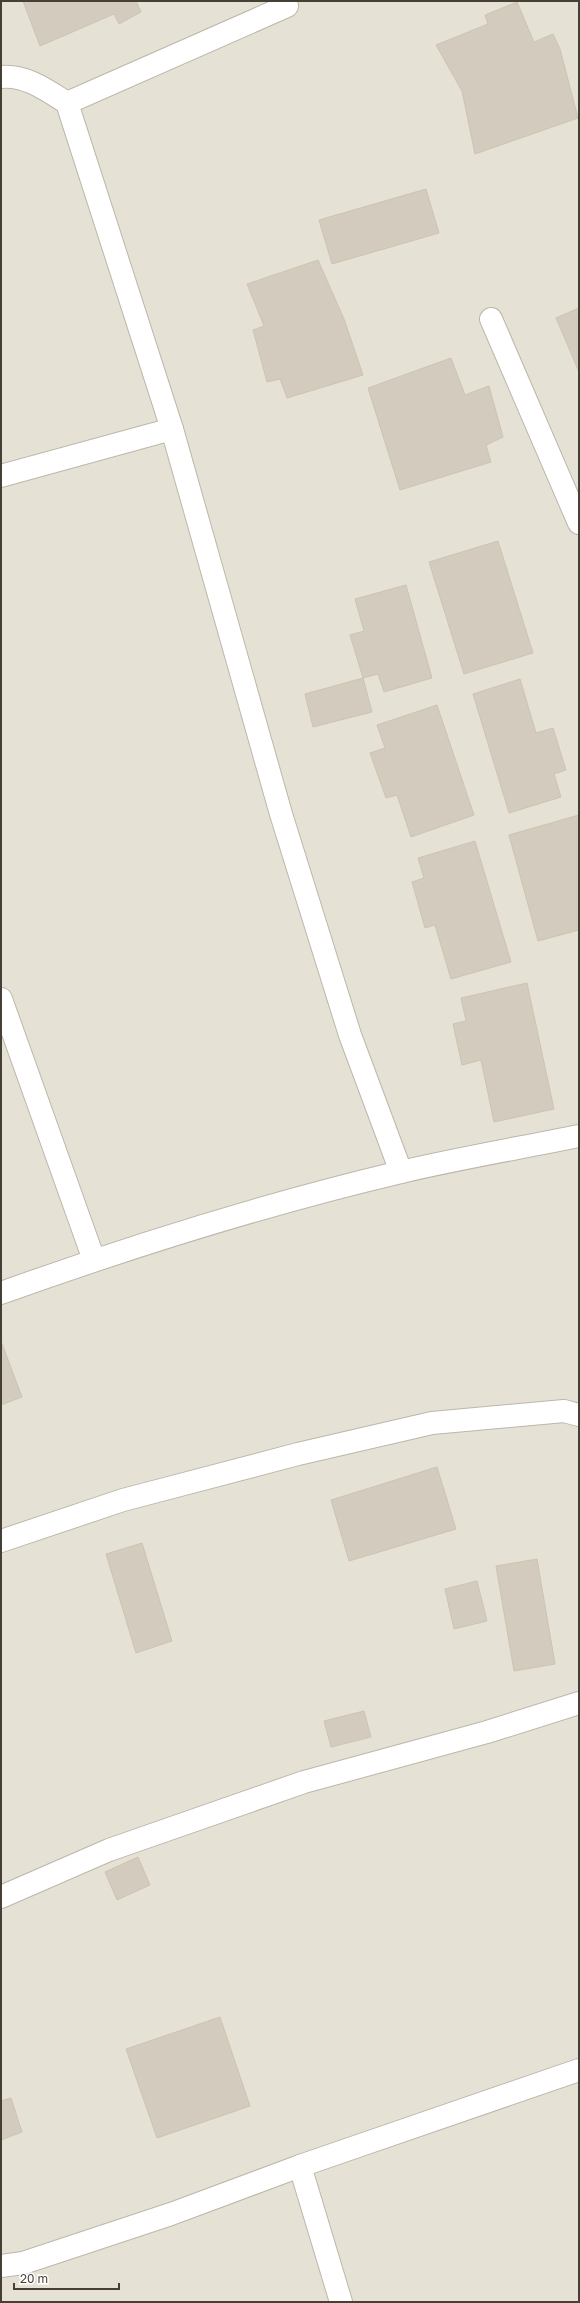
<svg xmlns="http://www.w3.org/2000/svg" width="580" height="2303" font-family="'Golos Text',sans-serif">
<style>
.residential{fill:#e6e1d5}
.building{fill:#d3cbbd;stroke:#cdc3b1}
.lines{fill:none;stroke-linecap:round;stroke-linejoin:round}
.minor-casing{stroke:#bdb7aa;stroke-width:24}
.minor{stroke:#fff;stroke-width:22}
</style>
<rect width="100%" height="100%" fill="#f2efe7"/>
<rect class="residential" x="1" y="1" width="578" height="2301"/>
<g class="building">
<path d="M23,1H136L141,12L119,24L114,14L40,46Z"/>
<path d="M517,2L534,42L553,34L560,49L578,118L475,154L462,91L436,45L488,24L485,15Z"/>
<path d="M426,189L439,233L332,264L319,220Z"/>
<path d="M318,260L344,319L363,375L287,398L280,379L267,382L253,330L264,326L247,284Z"/>
<path d="M579,308V372L556,318Z"/>
<path d="M451,358L465,395L489,386L503,437L486,445L491,462L400,490L368,388Z"/>
<path d="M498,541L533,653L464,674L429,562Z"/>
<path d="M406,585L432,678L384,692L378,674L363,678L350,635L364,631L355,599Z"/>
<path d="M363,678L372,712L313,727L305,694Z"/>
<path d="M520,679L536,733L553,728L566,770L554,774L561,797L509,813L473,694Z"/>
<path d="M437,705L474,815L411,837L397,795L386,798L370,753L385,748L377,725Z"/>
<path d="M579,815V930L538,941L509,835Z"/>
<path d="M475,841L511,962L451,979L435,925L425,928L412,882L424,878L418,858Z"/>
<path d="M527,983L554,1109L494,1122L481,1060L462,1065L453,1024L466,1021L461,998Z"/>
<path d="M1,1341L22,1397L1,1405Z"/>
<path d="M437,1467L456,1529L349,1561L331,1500Z"/>
<path d="M142,1543L172,1641L136,1653L106,1554Z"/>
<path d="M537,1559L555,1664L514,1671L496,1566Z"/>
<path d="M477,1581L487,1621L454,1629L445,1589Z"/>
<path d="M364,1711L371,1737L331,1747L324,1721Z"/>
<path d="M138,1857L150,1885L117,1900L105,1872Z"/>
<path d="M220,2017L250,2106L157,2138L126,2049Z"/>
<path d="M11,2098L22,2132L1,2140V2101Z"/>
</g>
<g class="lines">
<defs>
<g id="minor">
<path d="M1,77C25,74 48,91 67,103L172,429L281,814L350,1035L401,1172"/>
<path d="M67,103L287,6"/>
<path d="M491,319L579,523"/>
<path d="M1,476L172,429"/>
<path d="M1,999L94,1260"/>
<path d="M1,1293C132,1246 266,1204 401,1172C460,1158 520,1148 579,1136"/>
<path d="M1,1541L123,1500L298,1454L432,1423L564,1411L579,1415"/>
<path d="M1,1897L109,1850L304,1782L487,1732L579,1703"/>
<path d="M300,2166L341,2302"/>
<path d="M1,2266L23,2263L171,2214L300,2166L579,2070"/>
</g>
</defs>
<use href="#minor" class="minor-casing"/>
<use href="#minor" class="minor"/>
</g>
<rect width="580" height="2303" fill="none" stroke="#453f36" stroke-width="4"/>
<path d="M14 2283v6h105v-6" fill="none" stroke="#453f36" stroke-width="2"/>
<text x="20" y="2283" font-size="12" fill="#453f36" stroke="#ffffff" stroke-width="3" paint-order="stroke">20 m</text>
</svg>
